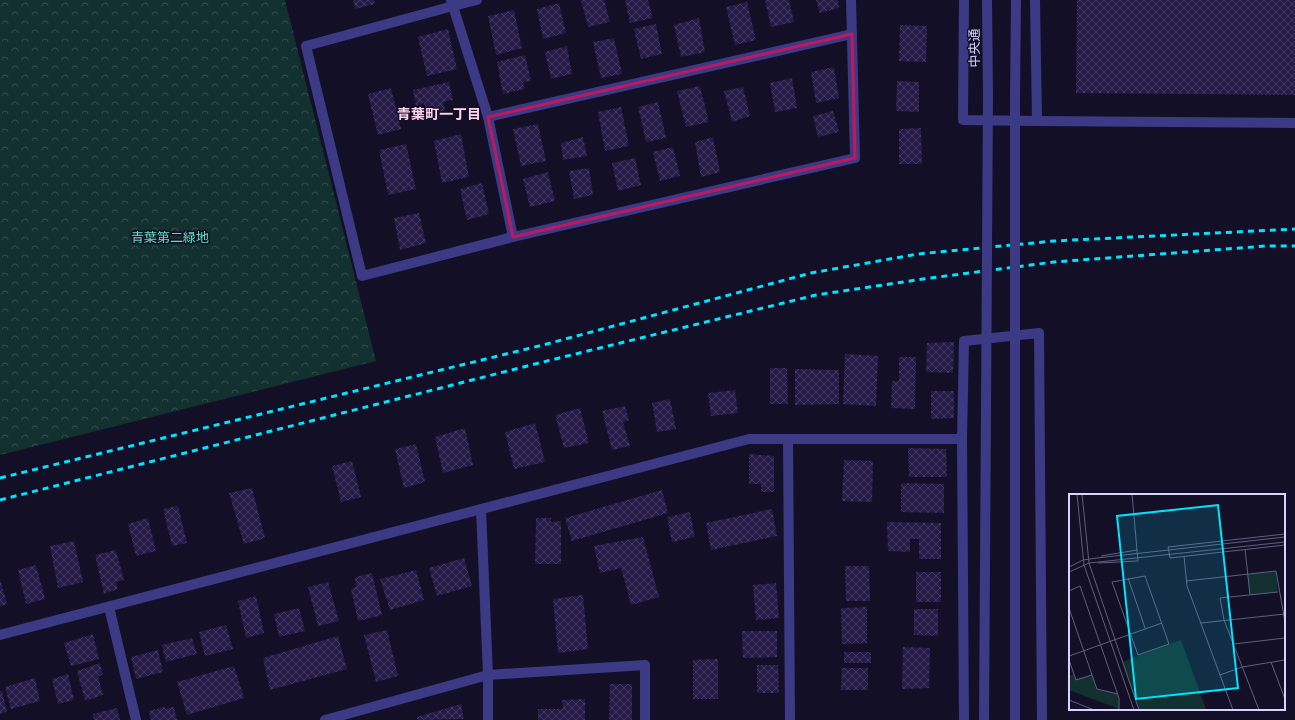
<svg xmlns="http://www.w3.org/2000/svg" width="1295" height="720" font-family="'DM Sans','Noto Sans JP',sans-serif">
<style>
.forest{fill:url(#forest-crowns)}
.building{fill:url(#building-cross-hatch)}
.lines{fill:none;stroke-linecap:round;stroke-linejoin:round}
.minor{stroke:#3d3a85;stroke-width:10}
.rail{stroke:#00e5ff;stroke-width:3;stroke-dasharray:6 5;stroke-linecap:butt}
.minor-bridge{stroke:#3d3a85;stroke-width:10}
.marked{fill:none;stroke:#c2185b;stroke-width:3;stroke-linejoin:round}
.labels{text-anchor:middle;stroke-width:3;stroke-linejoin:round;paint-order:stroke}
.street-label{font-size:13px;fill:#d9d4ff;stroke:#130f26}
.park-label{font-size:13px;fill:#5fe0c0;stroke:#130f26}
.neighbourhood-label{font-size:14px;font-weight:bold;fill:#ffd6f0;stroke:#130f26}
.inset-road{fill:none;stroke:#625e7d;stroke-width:1}
.view{fill:#00e5ff;fill-opacity:0.15;stroke:#00e5ff;stroke-width:2}
.inset-edge{fill:none;stroke:#d9d4ff;stroke-width:2}
</style>
<defs>
<pattern id="forest-crowns" width="20" height="18" patternUnits="userSpaceOnUse"><rect width="20" height="18" fill="#12302f"/><path d="M2 6a3 3 0 1 1 6 0M12 15a3 3 0 1 1 6 0" fill="none" stroke="#344d4e"/></pattern>
<pattern id="building-cross-hatch" width="8" height="8" patternUnits="userSpaceOnUse"><rect width="8" height="8" fill="#241b47"/><path d="M0 0l8 8M0 8l8-8" fill="none" stroke="#433b63"/></pattern>
</defs>
<rect width="100%" height="100%" fill="#130f26"/>
<path class="forest" d="M0,0H285L376,361L0,455Z"/>
<g class="building">
<path d="M353,0H374L375,4L355,9Z"/>
<path d="M581,0H604L610,22L588,27Z"/>
<path d="M625,0H648L653,18L630,23Z"/>
<path d="M765,0H789L794,22L771,27Z"/>
<path d="M816,0H838L839,8L820,13Z"/>
<path d="M1077,0H1295V95L1076,93Z"/>
<path d="M747,2L756,40L735,45L726,7Z"/>
<path d="M559,3L566,33L543,39L537,9Z"/>
<path d="M514,10L522,48L496,55L488,16Z"/>
<path d="M699,18L705,52L681,57L674,25Z"/>
<path d="M656,24L662,54L641,59L634,29Z"/>
<path d="M900,25L927,26L926,62L899,61Z"/>
<path d="M448,29L457,69L427,76L418,37Z"/>
<path d="M614,38L622,74L601,78L593,42Z"/>
<path d="M567,46L572,74L551,79L545,52Z"/>
<path d="M525,55L531,81L523,82L525,89L503,94L497,62Z"/>
<path d="M834,67L839,98L816,103L811,72Z"/>
<path d="M792,78L797,108L775,112L770,83Z"/>
<path d="M897,81L919,82V112L896,111Z"/>
<path d="M449,82L453,100L443,102L446,115L429,120L424,103L416,106L413,90Z"/>
<path d="M700,86L709,122L686,127L677,91Z"/>
<path d="M743,87L750,116L732,122L724,91Z"/>
<path d="M391,88L401,129L378,135L368,94Z"/>
<path d="M658,102L666,138L646,142L638,107Z"/>
<path d="M621,107L629,146L605,151L598,112Z"/>
<path d="M833,111L839,132L818,137L813,116Z"/>
<path d="M538,124L546,161L521,166L513,129Z"/>
<path d="M921,128L922,164H899V129Z"/>
<path d="M461,134L469,177L442,183L434,141Z"/>
<path d="M583,137L587,156L563,160L561,143Z"/>
<path d="M713,137L720,172L701,177L695,142Z"/>
<path d="M406,144L416,189L388,195L379,150Z"/>
<path d="M673,147L680,176L660,181L653,152Z"/>
<path d="M635,158L641,185L618,191L612,163Z"/>
<path d="M589,168L593,195L574,199L569,171Z"/>
<path d="M548,172L555,201L530,207L523,179Z"/>
<path d="M482,183L489,214L467,220L460,189Z"/>
<path d="M419,213L426,243L400,250L394,218Z"/>
<path d="M954,342L953,373L926,372L927,343Z"/>
<path d="M845,354L878,356L876,406L843,404Z"/>
<path d="M899,357H916L915,409L891,408L892,381H899Z"/>
<path d="M770,368H787L788,404H770Z"/>
<path d="M795,369L839,370V404L795,405Z"/>
<path d="M735,390L738,413L711,416L708,393Z"/>
<path d="M931,391H954V418L931,419Z"/>
<path d="M670,399L676,429L657,432L652,403Z"/>
<path d="M625,406L629,420L623,422L630,446L612,450L602,411Z"/>
<path d="M580,408L589,443L564,448L555,415Z"/>
<path d="M535,423L545,462L514,469L505,432Z"/>
<path d="M465,428L473,465L443,473L435,437Z"/>
<path d="M416,444L425,482L404,488L395,449Z"/>
<path d="M908,448L946,449L947,477H909Z"/>
<path d="M749,454L774,456V492H761V484H749Z"/>
<path d="M844,460L873,461L872,502L842,501Z"/>
<path d="M352,461L361,497L341,502L332,466Z"/>
<path d="M901,483L944,484V513L901,512Z"/>
<path d="M252,488L265,538L244,544L229,493Z"/>
<path d="M662,490L668,513L572,541L565,518Z"/>
<path d="M178,506L187,543L172,546L163,509Z"/>
<path d="M772,509L777,536L711,550L706,523Z"/>
<path d="M690,512L695,537L672,542L667,517Z"/>
<path d="M148,518L156,551L136,556L128,524Z"/>
<path d="M536,518H551V522L561,521V564H535Z"/>
<path d="M887,522L941,523V559H919V539H910V552L888,551Z"/>
<path d="M643,537L659,597L631,605L621,568L600,573L594,546Z"/>
<path d="M74,541L83,582L58,588L50,546Z"/>
<path d="M116,550L124,580L116,582L118,589L104,594L95,555Z"/>
<path d="M464,558L472,586L437,596L429,568Z"/>
<path d="M36,565L45,599L26,604L18,570Z"/>
<path d="M845,566H869L870,601H846Z"/>
<path d="M416,570L424,600L390,610L380,579Z"/>
<rect x="916" y="572" width="25" height="30"/>
<path d="M372,573L382,615L358,621L351,589L356,587L355,577Z"/>
<path d="M0,579L7,604L0,606Z"/>
<path d="M328,582L339,621L318,626L308,587Z"/>
<path d="M776,583L779,618L756,620L753,585Z"/>
<path d="M583,595L588,649L558,653L553,599Z"/>
<path d="M256,596L264,633L246,638L238,601Z"/>
<path d="M867,607V643L842,644L841,608Z"/>
<path d="M299,608L305,631L279,637L274,614Z"/>
<path d="M914,609H938V636L914,635Z"/>
<path d="M226,625L233,649L205,656L199,632Z"/>
<path d="M387,630L398,676L376,682L364,635Z"/>
<path d="M742,631H777V657L743,658Z"/>
<path d="M93,634L99,659L71,666L64,643Z"/>
<path d="M338,636L347,669L270,690L263,658Z"/>
<path d="M192,638L197,654L166,662L162,645Z"/>
<path d="M903,647L930,648L929,688L902,689Z"/>
<path d="M158,650L163,672L136,679L131,657Z"/>
<rect x="844" y="652" width="27" height="11"/>
<path d="M718,659V699H693V660Z"/>
<path d="M100,663L103,675L98,676L103,695L85,701L77,671Z"/>
<path d="M757,665H778L779,693H757Z"/>
<path d="M234,666L244,698L187,715L177,682Z"/>
<path d="M842,668H868V690H841Z"/>
<path d="M68,674L74,700L58,704L52,679Z"/>
<path d="M35,678L40,701L11,709L5,687Z"/>
<path d="M610,684H632V720H609Z"/>
<path d="M0,691H2L7,712L0,714Z"/>
<path d="M585,699V720H538V709H563L562,700Z"/>
<path d="M461,704L464,719L417,720V717Z"/>
<path d="M164,707L165,709L174,707L177,720H151L149,711Z"/>
<path d="M117,708L120,720H94L93,714Z"/>
</g>
<g class="lines">
<g class="minor">
<path d="M451,0L488,117L513,237"/>
<path d="M477,0L453,6L306,46L362,276L513,237L855,158L851,0"/>
<path d="M964,0L963,120L1037,121L1035,0"/>
<path d="M987,0L988,96"/>
<path d="M1015,95L1016,0"/>
<path d="M488,117L852,34"/>
<path d="M1037,121L1295,123"/>
<path d="M788,439L790,720"/>
<path d="M481,509L488,675V720"/>
<path d="M109,607L136,720"/>
<path d="M0,635L749,439H962"/>
<path d="M325,720L488,675L645,665V720"/>
<path d="M964,720L962,439L964,341L1039,333L1042,720"/>
</g>
<g class="rail">
<path d="M0,478L543,345L811,273L918,254L1054,241L1295,229"/>
<path d="M0,500L547,361L816,295L923,279L1054,262L1266,246H1295"/>
</g>
<g class="minor-bridge">
<path d="M984,720L988,96"/>
<path d="M1015,720V95"/>
</g>
</g>
<path class="marked" d="M852,34L855,158L513,237L488,117Z"/>
<g class="labels">
<g class="street-label">
<text transform="translate(974 48) rotate(-91)" y="5">中央通</text>
</g>
<g class="park-label">
<text x="170" y="242">青葉第二緑地</text>
</g>
<g class="neighbourhood-label">
<text x="439" y="119">青葉町一丁目</text>
</g>
</g>
<g transform="translate(1069 494)">
<rect width="216" height="216" fill="#130f26"/>
<path d="M207,77L209,98L181,101L178,80ZM112,146L137,215L70,216L53,168ZM5,180L6,185L23,181L28,195L49,200L50,215L0,196V182Z" fill="#12302f"/>
<path class="inset-road" d="M8,0L15,71L65,216M13,0L20,69L70,216M63,0L68,56M216,40L99,53L101,64L216,51M176,55L181,101M115,62L118,92L164,216M29,69L69,67L68,56L32,62M0,73L14,66L28,64L216,43M0,78L20,69L216,48M76,82L100,150L69,161L43,88ZM59,84L76,134M117,87L207,77L216,128M0,97L11,92L50,204V216M0,114L23,181L7,186L0,166M132,129L216,120M165,150L216,144M0,162L93,129M202,168L216,205M23,181L28,195L49,200M151,181L173,173L216,166M0,206L25,216M190,216L155,126L151,104L209,98"/>
<path class="view" d="M149,11L169,194L67,205L48,22Z"/>
<rect width="216" height="216" class="inset-edge"/>
</g>
</svg>
